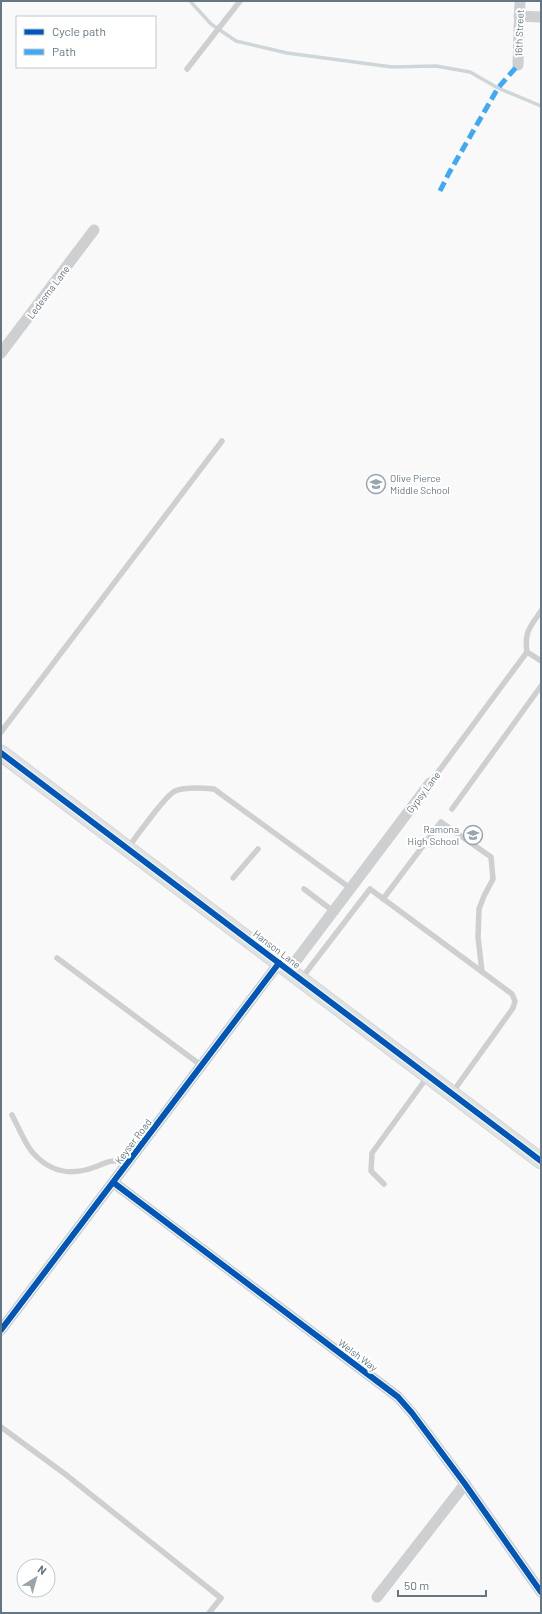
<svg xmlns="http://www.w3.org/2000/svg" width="542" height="1614" font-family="Barlow,sans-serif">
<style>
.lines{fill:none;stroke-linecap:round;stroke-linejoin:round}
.stream{stroke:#ced6d9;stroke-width:3.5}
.secondary-casing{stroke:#d5d6d7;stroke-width:17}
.lane{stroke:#cecfd0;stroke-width:5.5}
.street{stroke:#cecfd0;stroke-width:11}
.secondary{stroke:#e1e2e2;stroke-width:15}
.quiet{stroke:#3fa9f5;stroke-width:5;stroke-dasharray:10 5;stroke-linecap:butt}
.cycleway-casing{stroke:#fff;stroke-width:8}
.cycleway{stroke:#0057b8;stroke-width:6}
.labels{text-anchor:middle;stroke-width:4;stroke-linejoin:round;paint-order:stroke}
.street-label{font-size:10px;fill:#657683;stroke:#fff}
.poi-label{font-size:10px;fill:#657683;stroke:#fff;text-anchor:start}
</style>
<rect width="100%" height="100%" fill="#f9f9f9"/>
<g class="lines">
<path class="stream" d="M190,1L211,24L236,41L287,53L392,67L436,66L470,72L498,88L541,106"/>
<defs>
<path id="secondary" d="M1,753L541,1161"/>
</defs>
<use href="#secondary" class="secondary-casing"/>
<g class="lane">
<path d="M187,69L240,1"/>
<path d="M527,652C524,632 530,627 541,611"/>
<path d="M527,652L541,661"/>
<path d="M1,732L222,441"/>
<path d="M430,783L527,652"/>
<path d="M452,809L541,686"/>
<path d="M128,848C135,838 166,795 175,791C185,787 203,788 214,789L350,888"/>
<path d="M233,878L258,849"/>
<path d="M304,889L333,911"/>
<path d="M383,899L441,822L491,857L493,879L484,896L479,909L478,937L482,972"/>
<path d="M57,958L202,1066"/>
<path d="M301,979L370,889L512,994L515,1001L513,1008L452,1093"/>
<path d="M12,1115C18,1126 25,1144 33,1153C51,1173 71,1176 95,1167C108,1162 113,1158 127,1164"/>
<path d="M384,1184L371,1171L372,1153L428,1076"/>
<path d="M1,1427L65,1474L221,1598L209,1613"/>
</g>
<g class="street">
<path d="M519,16L541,17"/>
<path d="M518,65L520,1"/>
<path d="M1,353L94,230"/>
<path d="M289,970L430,783"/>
<path d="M114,1183L398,1397L412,1413L465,1484L541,1592"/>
<path d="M1,1330L279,963"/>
<path d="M377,1597L465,1484"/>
</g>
<use href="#secondary" class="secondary"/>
<path class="quiet" d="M440,191L449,173L498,88L518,65"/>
<defs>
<g id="cycleway">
<path d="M1,753L541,1161"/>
<path d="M114,1183L398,1397L412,1413L465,1484L541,1592"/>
<path d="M1,1330L279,963"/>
</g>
</defs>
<use href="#cycleway" class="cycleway-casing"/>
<use href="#cycleway" class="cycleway"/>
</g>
<defs>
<symbol id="school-ring" viewBox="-11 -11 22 22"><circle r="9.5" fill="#fff" stroke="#99a4ac" stroke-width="1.5"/><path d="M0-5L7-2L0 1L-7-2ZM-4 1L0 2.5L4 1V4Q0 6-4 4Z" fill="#99a4ac"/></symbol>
</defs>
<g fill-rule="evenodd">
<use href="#school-ring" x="365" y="473" width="22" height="22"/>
<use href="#school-ring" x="462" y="824" width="22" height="22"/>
</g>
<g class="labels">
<g class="street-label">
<text transform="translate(519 33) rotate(-88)" y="4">16th Street</text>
<text transform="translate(48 292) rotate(-53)" y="4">Ledesma Lane</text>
<text transform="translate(423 792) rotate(-53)" y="4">Gypsy Lane</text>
<text transform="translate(277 949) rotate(37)" y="4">Hanson Lane</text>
<text transform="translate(133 1141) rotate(-53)" y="4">Keyser Road</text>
<text transform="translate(358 1355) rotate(37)" y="4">Welsh Way</text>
</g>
<g class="poi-label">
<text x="390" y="482">Olive Pierce<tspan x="390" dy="12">Middle School</tspan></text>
<text x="459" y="833" text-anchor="end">Ramona<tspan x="459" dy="12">High School</tspan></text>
</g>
</g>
<rect width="542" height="1614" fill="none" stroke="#657683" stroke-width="4"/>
<rect x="16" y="16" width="140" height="52" fill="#ffffff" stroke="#c1c8cd"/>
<rect x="24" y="29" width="20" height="6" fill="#0057b8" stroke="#c1c8cd"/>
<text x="52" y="36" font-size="12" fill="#657683">Cycle path</text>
<rect x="24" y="49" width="20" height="6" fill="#3fa9f5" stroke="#c1c8cd"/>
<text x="52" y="56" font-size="12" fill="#657683">Path</text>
<g transform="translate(36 1578) rotate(37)"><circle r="19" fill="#ffffff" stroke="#c1c8cd"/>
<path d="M0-3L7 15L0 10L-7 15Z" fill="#99a4ac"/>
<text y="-6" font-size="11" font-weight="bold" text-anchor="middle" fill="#657683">N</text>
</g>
<path d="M398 1590v6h88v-6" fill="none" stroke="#657683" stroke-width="2"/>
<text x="404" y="1590" font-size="12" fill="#657683" stroke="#ffffff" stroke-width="3" paint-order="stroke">50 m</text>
</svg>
